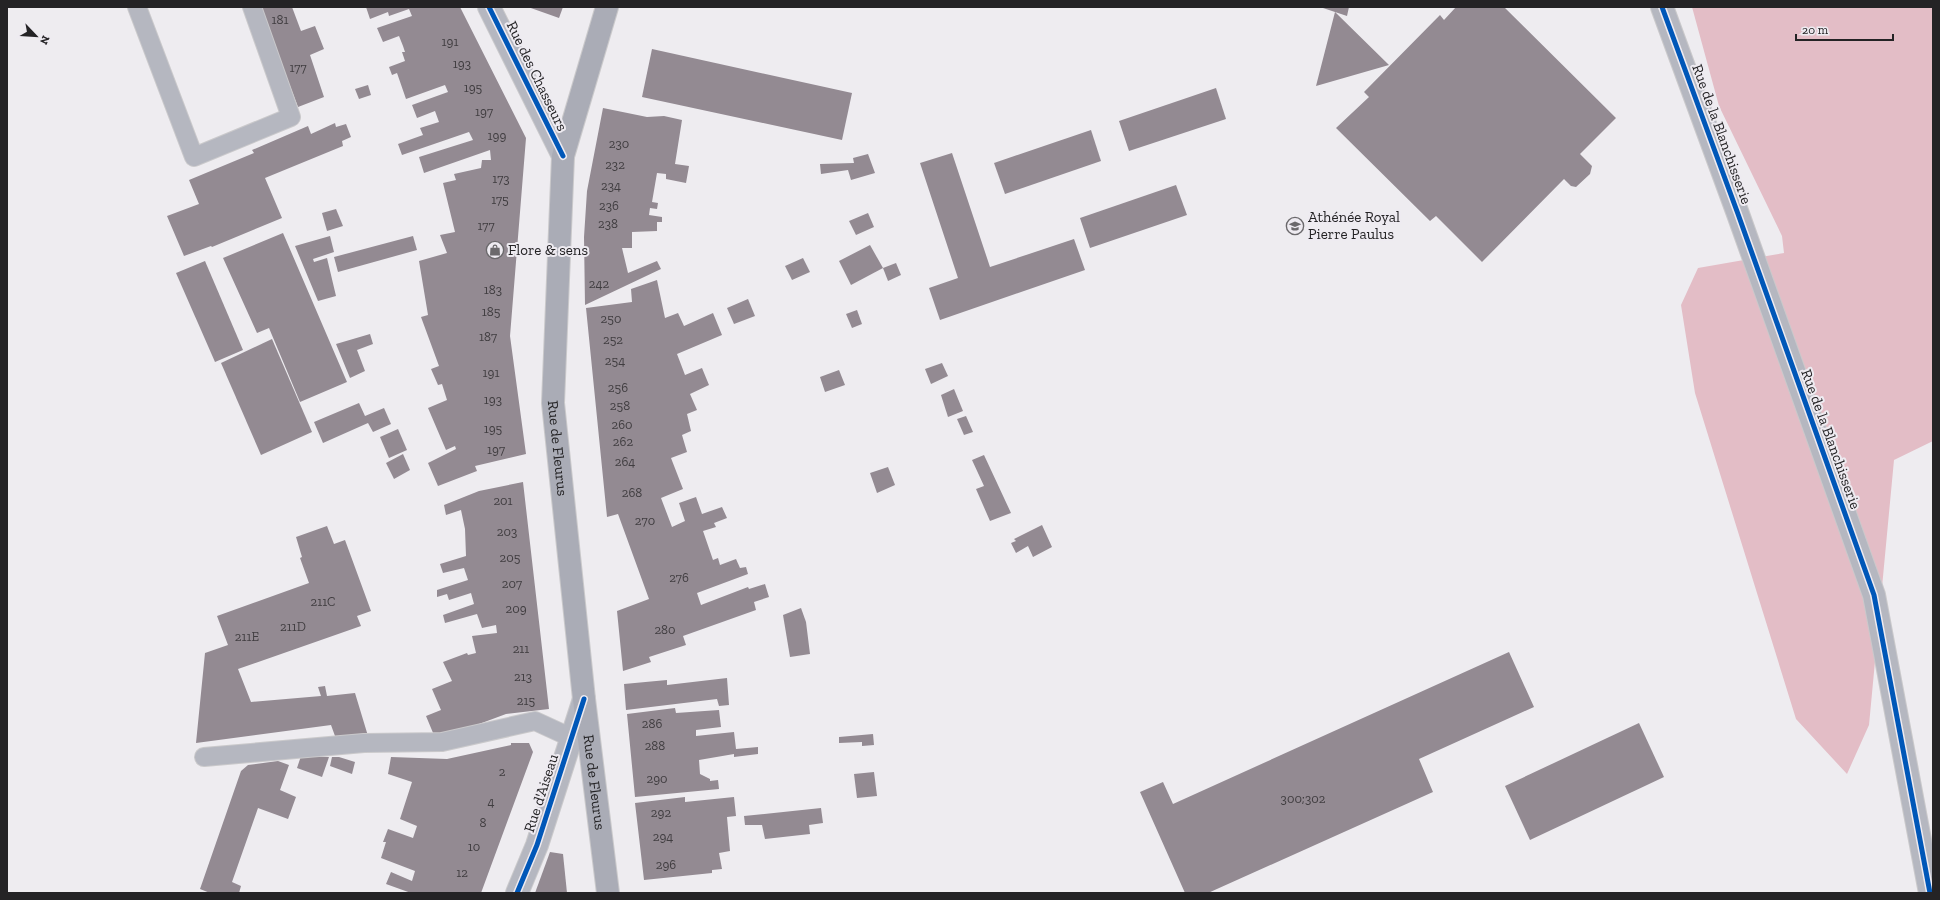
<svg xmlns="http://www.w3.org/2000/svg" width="1940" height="900" font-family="'Zilla Slab',serif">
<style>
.forest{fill:#e3bdc6}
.building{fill:#938a92}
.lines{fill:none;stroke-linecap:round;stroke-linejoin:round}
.service-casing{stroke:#cac9cb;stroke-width:20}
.minor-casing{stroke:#cac9cb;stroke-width:24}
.tertiary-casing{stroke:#cac9cb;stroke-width:24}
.secondary-casing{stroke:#cac9cb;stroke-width:24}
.service{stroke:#b5b7c0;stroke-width:18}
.minor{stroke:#b5b7c0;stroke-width:22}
.tertiary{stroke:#b5b7c0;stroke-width:22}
.secondary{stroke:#aaacb6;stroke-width:22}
.cycleway-casing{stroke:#eeebf1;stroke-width:8}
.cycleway{stroke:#0057b8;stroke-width:5}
.labels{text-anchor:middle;stroke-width:4;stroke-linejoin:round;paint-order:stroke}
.number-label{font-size:13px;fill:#403d40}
.street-label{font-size:15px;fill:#242325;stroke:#eeebf1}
.poi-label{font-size:15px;fill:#242325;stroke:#eeebf1;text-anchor:start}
</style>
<rect width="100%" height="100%" fill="#eeecf0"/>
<path class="forest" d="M1692,7H1933V441L1894,460L1869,725L1847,774L1796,719L1695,393L1681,305L1698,268L1784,253L1782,236L1719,106Z"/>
<g class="building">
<path d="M260,7H292L301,31L315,26L324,49L310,55L324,97L298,107Z"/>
<path d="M366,7H460L526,138L510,336L526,454L475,466L477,471L438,486L428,463L456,449L455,446L446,450L428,408L447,400L442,384L438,385L431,369L439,366L421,317L428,315L419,261L447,253L440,235L455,232L443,183L456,180L454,174L481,168L482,160H491L490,150L424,173L419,157L473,140L469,132L402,155L398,144L423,135L420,128L439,122L435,111L417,118L412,105L448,92L445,85L406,99L397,73L392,75L389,67L405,61L402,52H405L403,46L399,36L383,42L377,28L412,16L409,9L389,16L388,12L370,19Z"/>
<path d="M528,7H563L559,18Z"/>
<path d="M1320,7H1349L1347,16L1335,12L1389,65L1316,86L1335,12Z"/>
<path d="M1456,7H1504L1616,118L1580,154L1592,166L1590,174L1576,187L1571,186L1564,179L1482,262L1436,216L1430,221L1336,128L1369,97L1364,92L1440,15L1444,20Z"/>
<path d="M652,49L852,93L842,140L642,97Z"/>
<path d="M368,85L371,95L359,99L355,89Z"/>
<path d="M1216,88L1226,119L1129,151L1119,121Z"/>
<path d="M603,108L647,117L664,116L682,120L675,164L689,166L686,183L666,179V174L657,173L652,202L658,203L657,209L650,208L649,215L662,217V222H657V231L632,232V248H622L628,273L657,261L661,269L585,305L584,237L587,191Z"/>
<path d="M335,123L336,127L346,124L351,137L342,141L343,146L265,178L282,218L212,247L211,246L184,256L167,216L199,204L189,180L254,153L252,150L308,126L311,134Z"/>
<path d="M1091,130L1101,161L1005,194L994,163Z"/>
<path d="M952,153L990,267L1074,239L1085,270L940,320L929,288L958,278L920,163Z"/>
<path d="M868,154L875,173L851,180L848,170L821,174L820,164L854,163L853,158Z"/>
<path d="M1176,185L1187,215L1090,248L1080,218Z"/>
<path d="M336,209L343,226L327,231L322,213Z"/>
<path d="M868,213L874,227L856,235L849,221Z"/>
<path d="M283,233L347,382L300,402L269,328L257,333L223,258Z"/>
<path d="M330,236L334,252L313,259L314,262L327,258L336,296L318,301L295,246Z"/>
<path d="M413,236L417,250L338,272L334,257Z"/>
<path d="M870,245L883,268L851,285L839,261Z"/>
<path d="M803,258L810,272L792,280L785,266Z"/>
<path d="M205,261L243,350L215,362L176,273Z"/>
<path d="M896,263L901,275L888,281L883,268Z"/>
<path d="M657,280L665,318L678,313L684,326L713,313L722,335L677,354L685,375L702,368L709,385L690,394L697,410L687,414L691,431L682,435L687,452L671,458L683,489L661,498L672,527L685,521L679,503L696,497L702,514L722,507L727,518L714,523L716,527L703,531L713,560L718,558L720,565L736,559L740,568L746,567L748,574L697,593L701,605L748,587L749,589L765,584L769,597L754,602L756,610L683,636L686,645L649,657L651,662L623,671L617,611L649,599L618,514L607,517L586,308L632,302L631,289Z"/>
<path d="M748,299L755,316L734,324L727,308Z"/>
<path d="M857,310L862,324L852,328L846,314Z"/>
<path d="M370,334L373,344L357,350L365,371L350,378L336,344Z"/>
<path d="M272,339L312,432L261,455L221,363Z"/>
<path d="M942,363L948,376L931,384L925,369Z"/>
<path d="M839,370L845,385L825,392L820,377Z"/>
<path d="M954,389L963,411L948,417L941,395Z"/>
<path d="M359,403L365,416L384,408L391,424L373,432L368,423L323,443L314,422Z"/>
<path d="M966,416L973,432L964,435L957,419Z"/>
<path d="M398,429L407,450L389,458L380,437Z"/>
<path d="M403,454L410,470L394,479L386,463Z"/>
<path d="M984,455L1011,513L990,521L976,489L984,486L972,460Z"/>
<path d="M888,467L895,485L877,493L870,473Z"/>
<path d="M523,482L549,709L506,714L436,740L426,716L441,710L432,689L452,681L443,662L467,653L468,655L476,653L472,636L497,633L496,625L482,628L477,614L445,623L443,615L474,604L471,593L449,600L447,594L437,597V590L468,580L464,568L443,573L440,564L466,556L465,529L461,510L446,515L444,505L479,491Z"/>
<path d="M1042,525L1052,547L1033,557L1028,546L1016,553L1011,543L1016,541L1014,539Z"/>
<path d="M327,526L334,544L345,540L371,611L357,616L361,626L238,669L251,702L321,696L318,687L325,686L327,696L355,693L368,736H335L331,725L196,743L205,653L228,645L217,616L309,583L300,558L302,557L296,537Z"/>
<path d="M801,608L806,622L810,654L790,657L783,615Z"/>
<path d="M1509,652L1534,707L1419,759L1433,792L1208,893H1185L1140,792L1163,782L1173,804Z"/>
<path d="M727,678L729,705L719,706L717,699L626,710L624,684L667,680V685Z"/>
<path d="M675,708L676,713L719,710L721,727L696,730V736L734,732L736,749L758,747V754L734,757V754L699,760L700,774L710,779V781L718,780L719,789L635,797L627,714Z"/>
<path d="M1639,723L1664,777L1530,840L1505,786Z"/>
<path d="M873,734L874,745L862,746V742L839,743V737Z"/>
<path d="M511,743H529L533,752L481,893H411L386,884L391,872L412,881L415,871L381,858L386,842H383L388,829L413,838L417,826L400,819L412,782L388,774L391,757L447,759L511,745Z"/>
<path d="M301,756L329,757L322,777L297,768Z"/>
<path d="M332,757H339L355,762L352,774L330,766Z"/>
<path d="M278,761L289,765L280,790L296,797L288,819L258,808L232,882L241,886L239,893H210L200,889L241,771L248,765Z"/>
<path d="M874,772L877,796L857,798L854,774Z"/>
<path d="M685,797V802L734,797L736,816L727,817L730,851L719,853L722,869L712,870V873L644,880L635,803Z"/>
<path d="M821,808L823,823L809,825L810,834L765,839L762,825H745L744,816Z"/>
<path d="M550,852L563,854L567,893H535Z"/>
</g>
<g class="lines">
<defs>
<g id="service">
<path d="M137,7L194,157L291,117L252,7"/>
<path d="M204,757L364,743L442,742L535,721L572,738"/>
</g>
<g id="minor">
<path d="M489,7L563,156"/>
<path d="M1662,7L1738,214L1874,595L1930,893"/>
</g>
<path id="tertiary" d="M517,893L537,845L584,699"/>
<g id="secondary">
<path id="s1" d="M607,7L563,156L553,403L584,699L608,893"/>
</g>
</defs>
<use href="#service" class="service-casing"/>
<use href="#minor" class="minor-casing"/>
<use href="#tertiary" class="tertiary-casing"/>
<use href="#secondary" class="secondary-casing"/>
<use href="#service" class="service"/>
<use href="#minor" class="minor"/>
<use href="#tertiary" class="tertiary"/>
<use href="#secondary" class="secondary"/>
<defs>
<g id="cycleway">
<path d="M489,7L563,156"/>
<path d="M1662,7L1738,214L1874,595L1930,893"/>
<path d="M517,893L537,845L584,699"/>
</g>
</defs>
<use href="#cycleway" class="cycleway-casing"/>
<use href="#cycleway" class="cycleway"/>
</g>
<defs>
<symbol id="school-ring" viewBox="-11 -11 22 22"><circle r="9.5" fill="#eeebf1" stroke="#6b696c" stroke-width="1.5"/><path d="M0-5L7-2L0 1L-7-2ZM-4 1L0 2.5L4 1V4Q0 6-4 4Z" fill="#6b696c"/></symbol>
<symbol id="shop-ring" viewBox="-11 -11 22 22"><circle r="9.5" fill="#eeebf1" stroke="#6b696c" stroke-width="1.5"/><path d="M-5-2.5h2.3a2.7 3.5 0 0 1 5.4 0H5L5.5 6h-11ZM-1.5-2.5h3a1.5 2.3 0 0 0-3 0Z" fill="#6b696c"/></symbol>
</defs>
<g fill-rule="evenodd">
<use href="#school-ring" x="1285" y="216" width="20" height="20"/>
<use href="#shop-ring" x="485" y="240" width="20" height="20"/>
</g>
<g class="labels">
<g class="number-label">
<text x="280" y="24">181</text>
<text x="450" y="46">191</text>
<text x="462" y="68">193</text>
<text x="298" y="72">177</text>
<text x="473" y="92">195</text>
<text x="484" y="116">197</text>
<text x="497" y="140">199</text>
<text x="619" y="148">230</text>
<text x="615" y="169">232</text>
<text x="501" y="183">173</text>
<text x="611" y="190">234</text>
<text x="500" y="204">175</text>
<text x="609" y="210">236</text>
<text x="608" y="228">238</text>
<text x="486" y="230">177</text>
<text x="599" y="288">242</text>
<text x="493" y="294">183</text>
<text x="491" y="316">185</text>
<text x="611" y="323">250</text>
<text x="488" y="341">187</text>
<text x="613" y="344">252</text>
<text x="615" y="365">254</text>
<text x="491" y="377">191</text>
<text x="618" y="392">256</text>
<text x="493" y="404">193</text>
<text x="620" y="410">258</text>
<text x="622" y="429">260</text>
<text x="493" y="433">195</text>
<text x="623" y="446">262</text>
<text x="496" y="454">197</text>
<text x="625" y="466">264</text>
<text x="632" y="497">268</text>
<text x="503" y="505">201</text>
<text x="645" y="525">270</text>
<text x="507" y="536">203</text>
<text x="510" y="562">205</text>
<text x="679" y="582">276</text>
<text x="512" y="588">207</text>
<text x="323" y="606">211C</text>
<text x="516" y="613">209</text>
<text x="293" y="631">211D</text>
<text x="665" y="634">280</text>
<text x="247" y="641">211E</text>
<text x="521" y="653">211</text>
<text x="523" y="681">213</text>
<text x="526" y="705">215</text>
<text x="652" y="728">286</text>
<text x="655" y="750">288</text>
<text x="502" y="776">2</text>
<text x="657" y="783">290</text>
<text x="1303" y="803">300;302</text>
<text x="491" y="806">4</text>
<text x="661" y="817">292</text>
<text x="483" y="827">8</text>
<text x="663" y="841">294</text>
<text x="474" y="851">10</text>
<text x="666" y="869">296</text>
<text x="462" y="877">12</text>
</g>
<g class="street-label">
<text transform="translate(537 76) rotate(64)" y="5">Rue des Chasseurs</text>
<text transform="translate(1722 134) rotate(70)" y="5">Rue de la Blanchisserie</text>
<text transform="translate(1831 439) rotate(70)" y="5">Rue de la Blanchisserie</text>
<text dy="5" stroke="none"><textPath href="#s1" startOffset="448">Rue de Fleurus</textPath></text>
<text dy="5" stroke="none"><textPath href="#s1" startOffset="784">Rue de Fleurus</textPath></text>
<text transform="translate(541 793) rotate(-72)" y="5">Rue d'Aiseau</text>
</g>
<g class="poi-label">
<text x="1308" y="222">Athénée Royal<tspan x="1308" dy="17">Pierre Paulus</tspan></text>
<text x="508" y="255">Flore &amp; sens</text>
</g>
</g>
<rect width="1940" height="900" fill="none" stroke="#242325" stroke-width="16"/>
<g transform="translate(36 36) rotate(115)" stroke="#eeebf1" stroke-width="3" paint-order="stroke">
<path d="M0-3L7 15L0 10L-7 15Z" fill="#242325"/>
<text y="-6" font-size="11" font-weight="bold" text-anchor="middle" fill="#242325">N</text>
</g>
<path d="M1796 34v6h97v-6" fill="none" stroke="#242325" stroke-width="2"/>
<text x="1802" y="34" font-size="12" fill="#242325" stroke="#eeebf1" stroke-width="3" paint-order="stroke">20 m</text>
</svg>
